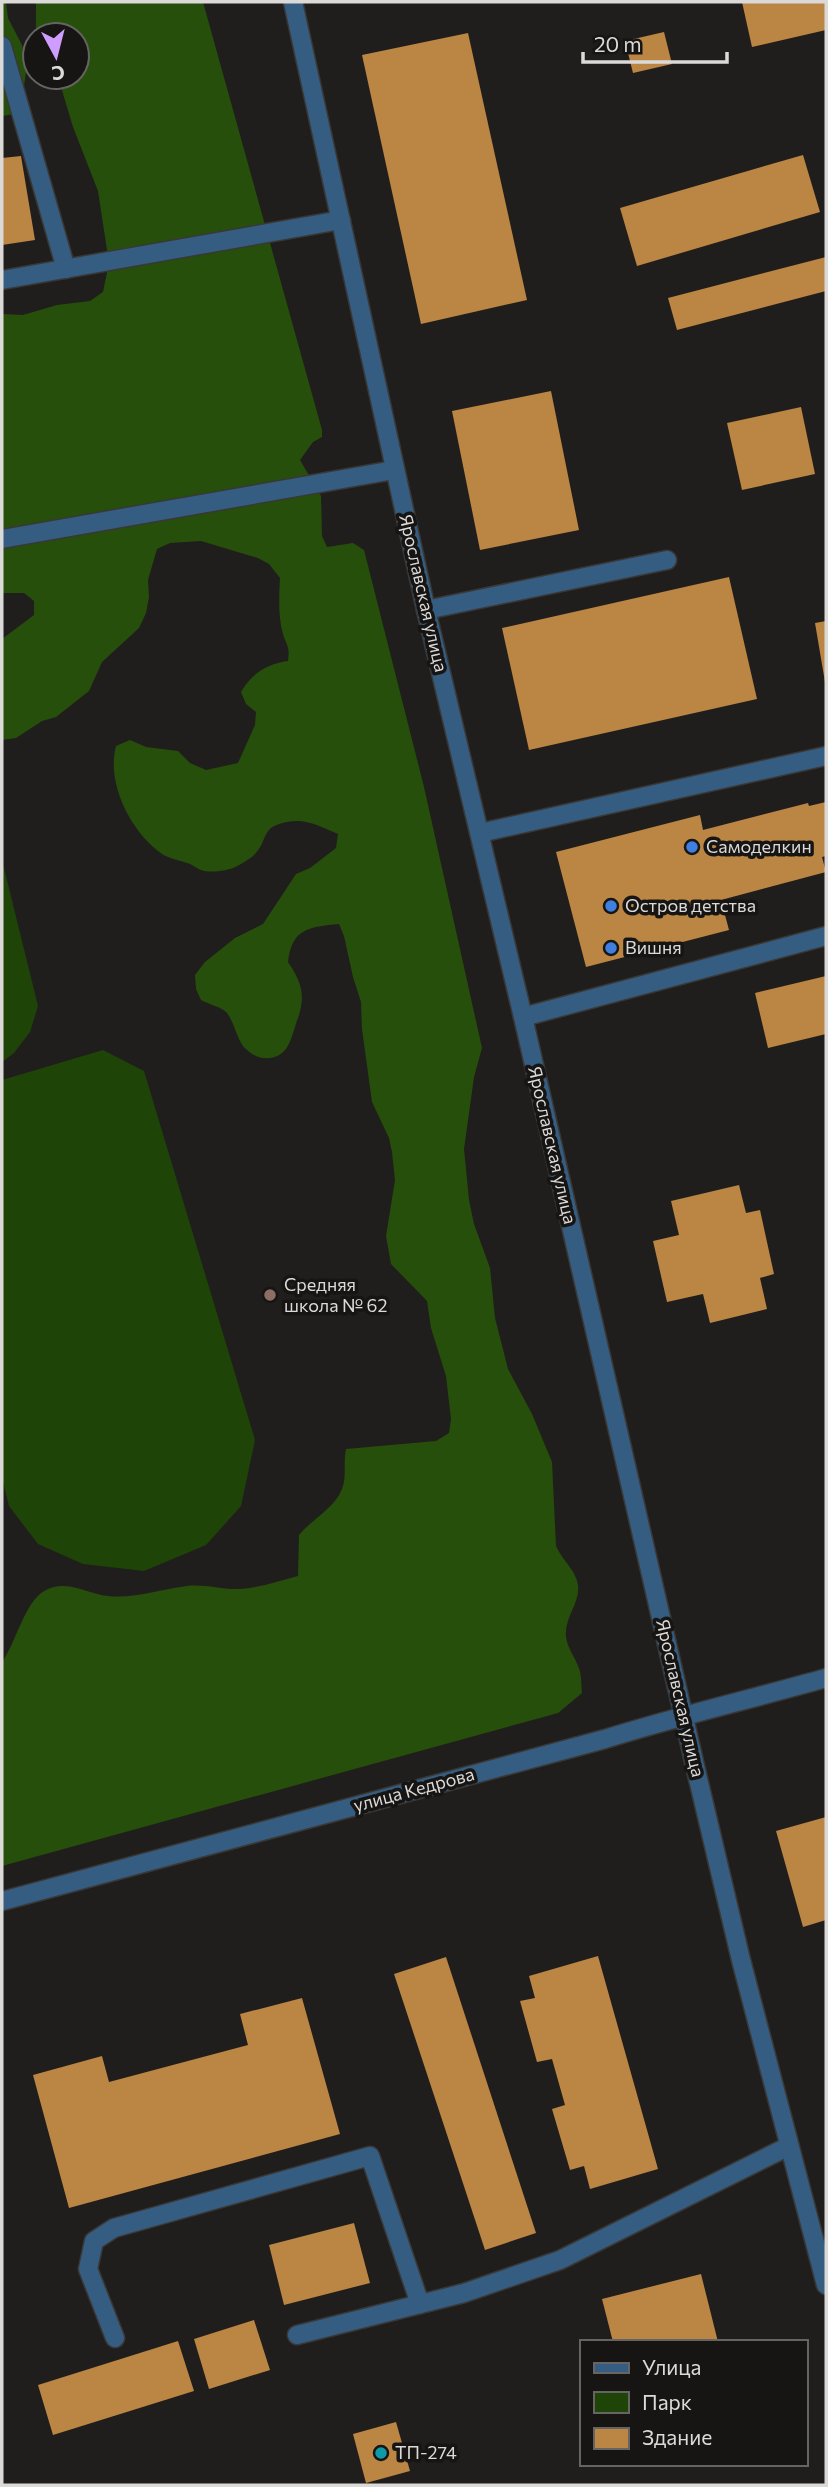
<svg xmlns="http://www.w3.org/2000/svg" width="828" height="2487" font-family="Commissioner,sans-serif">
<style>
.green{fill:#1e4407}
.forest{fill:#264f0b}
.building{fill:#bb8543}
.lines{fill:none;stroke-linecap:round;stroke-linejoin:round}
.lane-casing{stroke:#3a3836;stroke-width:21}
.street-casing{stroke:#3a3836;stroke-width:21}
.lane{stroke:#345d81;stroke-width:18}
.street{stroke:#345d81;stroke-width:18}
.shop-dot{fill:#3f7fe0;stroke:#171513;stroke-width:2.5}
.education-dot{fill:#8d6e63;stroke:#171513;stroke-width:2.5}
.culture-dot{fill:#0f9aa8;stroke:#171513;stroke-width:2.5}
.labels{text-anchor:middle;stroke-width:7;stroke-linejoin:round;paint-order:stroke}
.street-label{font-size:18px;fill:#dbdad8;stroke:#171513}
.poi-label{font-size:18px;fill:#dbdad8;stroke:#171513;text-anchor:start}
</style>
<rect width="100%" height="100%" fill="#201e1c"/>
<g class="green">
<path d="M2,860L38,1006L30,1032L14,1053L2,1062Z"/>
<path d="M103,1050L144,1071L255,1440L241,1506L206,1545L144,1571L83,1564L38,1544L9,1506L2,1478V1080Z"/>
</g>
<g class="forest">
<path d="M2,2H6L8,18L22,45L26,72L24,86L14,114L2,116Z"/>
<path d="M36,2H203L322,430V437L313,442L300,460L321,496L322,536L327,547L353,543L364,550L424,787L482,1048L474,1077L464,1149L469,1200L474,1224L490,1268L495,1318L508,1369L532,1414L552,1462L556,1546C561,1558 572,1567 576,1578C585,1599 564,1615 566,1636C567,1648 574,1655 578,1666C582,1674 581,1684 582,1693L558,1713L2,1866V1662C16,1643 25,1600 46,1590C66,1579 88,1594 108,1596C133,1599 162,1589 187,1586C205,1584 223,1590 240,1589C259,1588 279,1581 298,1576L299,1535C312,1519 335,1508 342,1489C347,1476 343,1463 346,1449L436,1441L449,1433L451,1419L446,1376L431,1328L427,1301L391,1264L386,1236L395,1180L392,1152L389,1138L372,1102L362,1029L361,1002L353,977L344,936L339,924C309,927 292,928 288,962C301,981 306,995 298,1018C294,1028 291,1046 282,1053C269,1063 253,1058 243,1046C236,1036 234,1021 226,1012C221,1007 208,1004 201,1000L196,989L195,975L205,962L235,938L263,924L296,874L310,868L336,848L338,834C321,827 306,818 287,822C260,827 269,839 255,854C250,859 240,865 233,868C225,871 209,873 201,870C196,868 192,864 187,863C179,860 170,859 162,854C131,832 106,784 116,746L130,740L146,747L178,751L190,763L206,770L238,763L255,725L256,712L246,704L241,692C252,673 267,664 288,661C290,646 287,647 283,634C278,617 279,596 280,578L269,564L258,558L201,541L170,543L157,549L148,580L149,597L146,613L139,628L102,662L89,691L56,717L42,721L16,738L2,740V639L34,615V601L24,593H2V314L23,315L57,305L90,301L103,292L109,263L98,191L73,127L58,77H77V35H36Z"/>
</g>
<g class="building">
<path d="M742,2H826V30L752,47Z"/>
<path d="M664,32L672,64L633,73L625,41Z"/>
<path d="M468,33L527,300L421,324L362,55Z"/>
<path d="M803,155L820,212L637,266L620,208Z"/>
<path d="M21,156L35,240L2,245V158Z"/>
<path d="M826,257V291L677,330L668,298Z"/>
<path d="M551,391L579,530L480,550L452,411Z"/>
<path d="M801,407L815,474L742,490L727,423Z"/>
<path d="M729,577L757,699L529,750L502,628Z"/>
<path d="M826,621V681L825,682L815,623Z"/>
<path d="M826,802V856L822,857L826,872L721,900L729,930L586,967L556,852L700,815L703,830L808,803L809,806Z"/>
<path d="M826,976V1034L768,1048L755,993Z"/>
<path d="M739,1185L746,1213L760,1210L774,1274L760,1278L767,1309L710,1323L703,1294L667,1302L653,1241L679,1235L671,1201Z"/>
<path d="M826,1817V1920L803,1927L776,1831Z"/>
<path d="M598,1956L658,2169L590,2189L584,2166L570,2170L552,2109L565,2105L552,2059L537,2062L520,2001L535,1998L529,1976Z"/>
<path d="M446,1957L536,2233L485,2250L394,1974Z"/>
<path d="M302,1998L340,2134L69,2208L33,2075L102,2056L109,2082L248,2045L240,2014Z"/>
<path d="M354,2223L370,2283L284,2305L269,2245Z"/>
<path d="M701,2274L718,2342H613L602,2299Z"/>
<path d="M254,2320L270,2370L209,2389L194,2339Z"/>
<path d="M178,2341L194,2391L53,2435L38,2385Z"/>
<path d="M396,2422L410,2471L366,2483L353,2434Z"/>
</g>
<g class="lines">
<defs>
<g id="lane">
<path d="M2,46L66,269"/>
<path d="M2,280L341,220"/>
<path d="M2,539L394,470"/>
<path d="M426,610L667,560"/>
<path d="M480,833L826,756"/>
<path d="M523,1017L826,936"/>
<path d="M297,2335L464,2293L560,2260L789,2146"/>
<path d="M115,2338L88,2269L94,2241L114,2228L370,2156L420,2304"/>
</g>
<g id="street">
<path d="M293,2L426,610L523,1017L695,1766L741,1960L826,2285"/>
<path d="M2,1901L605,1739C678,1716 752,1699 826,1678"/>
</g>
</defs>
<use href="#lane" class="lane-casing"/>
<use href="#street" class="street-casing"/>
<use href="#lane" class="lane"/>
<use href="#street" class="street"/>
</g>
<g class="shop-dot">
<circle cx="692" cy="847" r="7"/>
<circle cx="611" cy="906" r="7"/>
<circle cx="611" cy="948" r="7"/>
</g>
<circle class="education-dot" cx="270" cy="1295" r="7"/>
<circle class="culture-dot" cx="381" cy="2453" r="7"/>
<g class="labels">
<g class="street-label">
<text transform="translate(423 593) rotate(77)" y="6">Ярославская улица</text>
<text transform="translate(552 1145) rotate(77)" y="6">Ярославская улица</text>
<text transform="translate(680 1698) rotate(77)" y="6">Ярославская улица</text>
<text transform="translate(414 1790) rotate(-15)" y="6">улица Кедрова</text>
</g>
<g class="poi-label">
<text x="706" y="853">Самоделкин</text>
<text x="625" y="912">Остров детства</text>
<text x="625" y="954">Вишня</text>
<text x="284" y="1291">Средняя<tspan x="284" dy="21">школа № 62</tspan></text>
<text x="395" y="2459">ТП-274</text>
</g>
</g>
<rect width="828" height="2487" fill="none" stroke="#dbdad8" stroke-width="7"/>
<rect x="580" y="2340" width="228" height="126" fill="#171513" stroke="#656462" stroke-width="2"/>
<rect x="594" y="2363" width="35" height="10" fill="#345d81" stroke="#656462" stroke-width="2"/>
<text x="642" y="2375" font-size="21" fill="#dbdad8">Улица</text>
<rect x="594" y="2392" width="35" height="21" fill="#1e4407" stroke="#656462" stroke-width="2"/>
<text x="642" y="2410" font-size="21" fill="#dbdad8">Парк</text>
<rect x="594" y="2428" width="35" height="21" fill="#bb8543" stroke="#656462" stroke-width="2"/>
<text x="642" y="2445" font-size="21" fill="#dbdad8">Здание</text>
<g transform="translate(56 56) rotate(173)"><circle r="33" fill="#171513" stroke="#656462" stroke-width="2"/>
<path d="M0-5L12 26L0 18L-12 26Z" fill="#cf9dff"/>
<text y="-10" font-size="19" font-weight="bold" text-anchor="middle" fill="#dbdad8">С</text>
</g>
<path d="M583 52v10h144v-10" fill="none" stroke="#dbdad8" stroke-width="3.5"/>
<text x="594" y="52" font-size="21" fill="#dbdad8" stroke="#171513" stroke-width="5" paint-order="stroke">20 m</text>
</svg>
